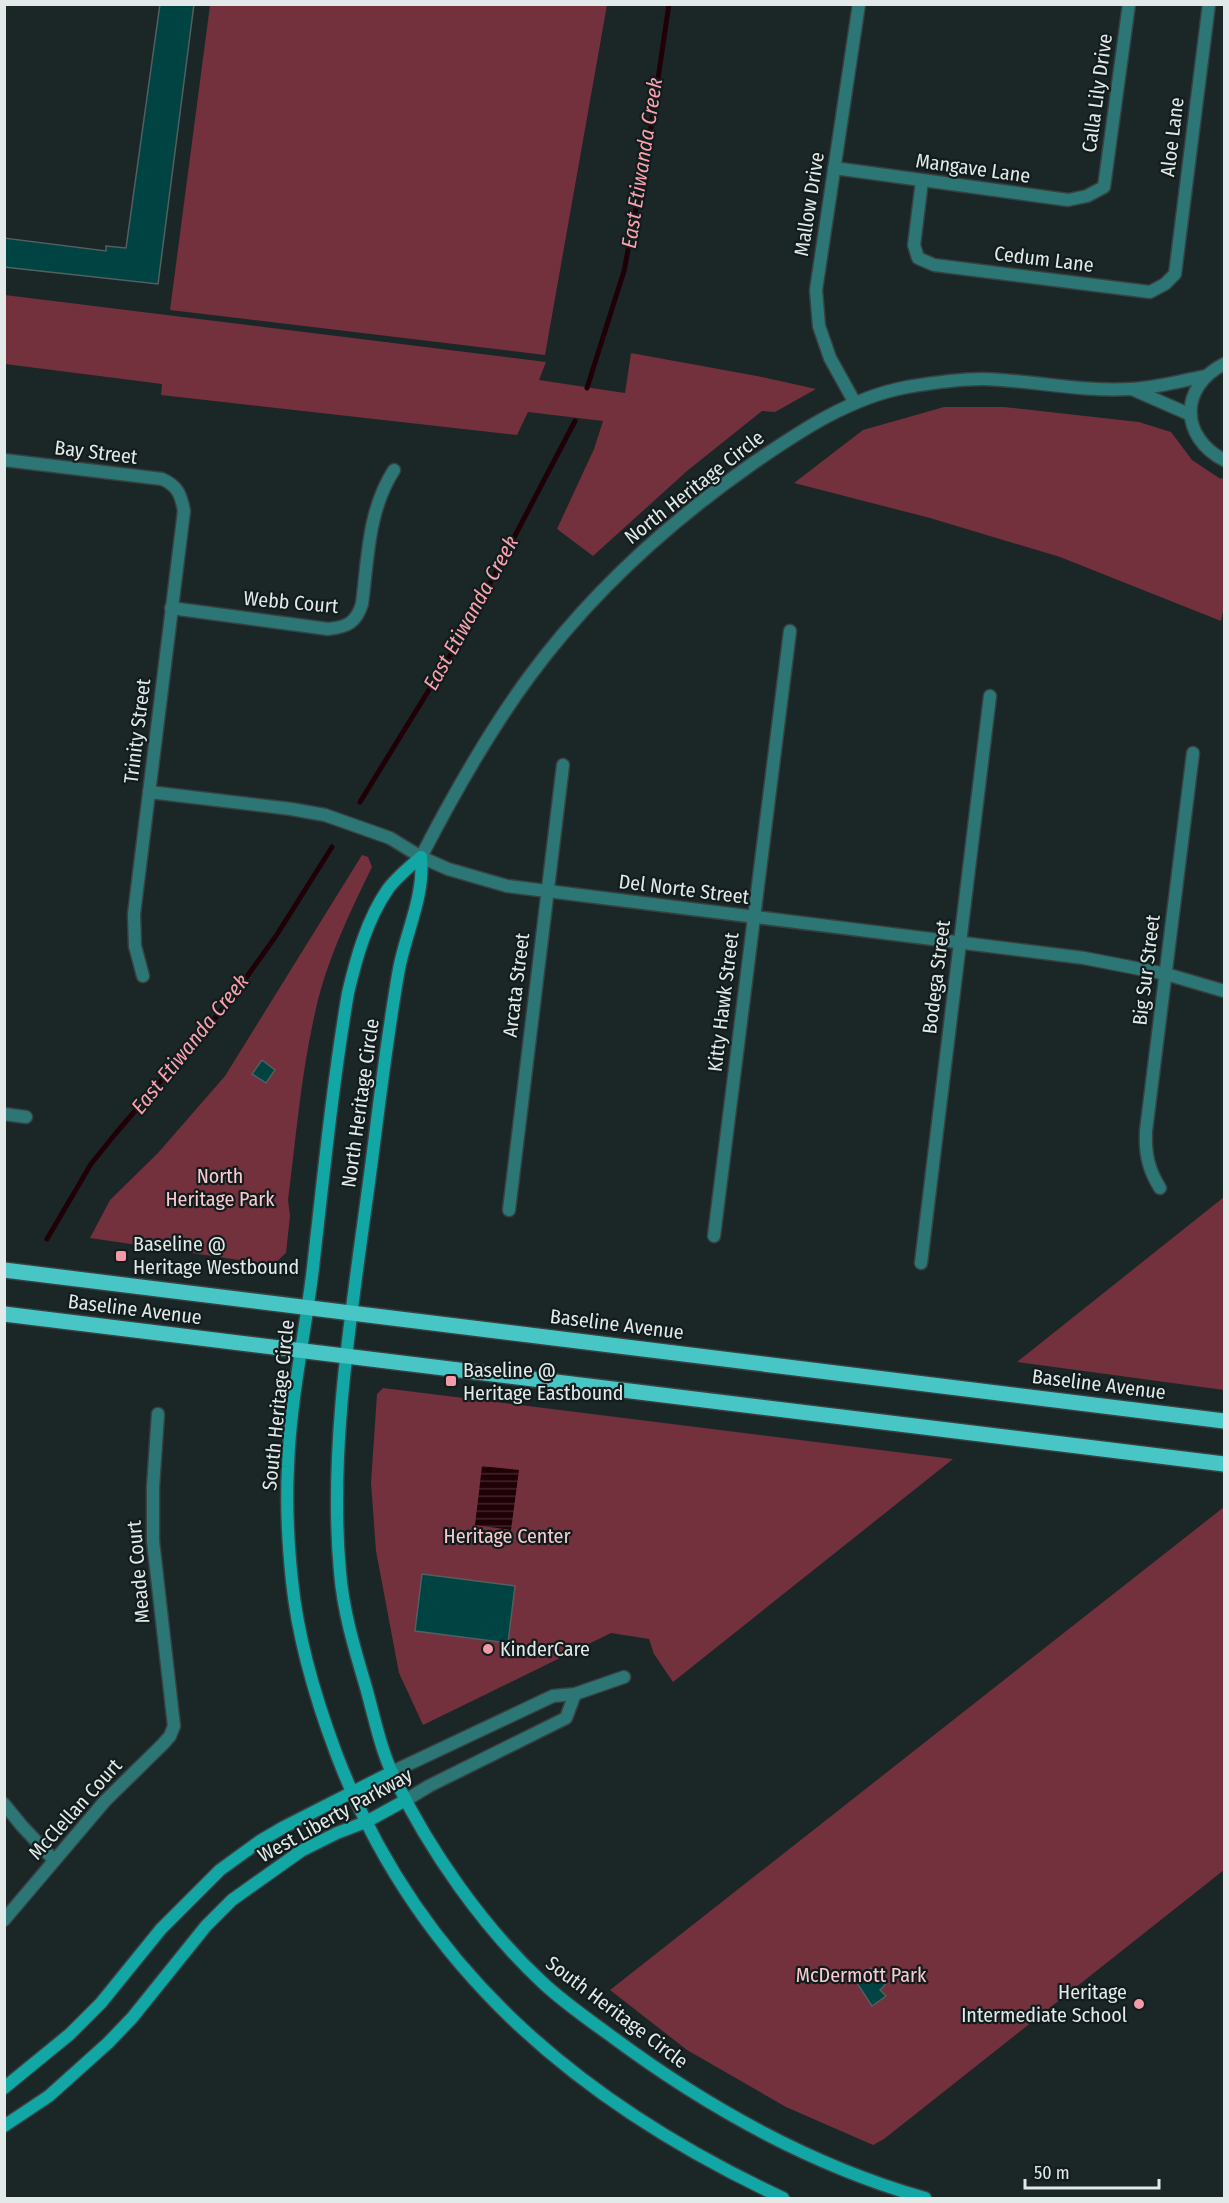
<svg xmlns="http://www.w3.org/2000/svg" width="1229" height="2203" font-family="'Fira Sans Condensed',sans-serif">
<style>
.green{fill:#73303d}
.water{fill:url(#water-rules)}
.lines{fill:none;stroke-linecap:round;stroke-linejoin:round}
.stream{stroke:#200007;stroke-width:5}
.building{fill:#004343;stroke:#535f5e;stroke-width:1.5}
.street-casing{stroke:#374141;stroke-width:15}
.secondary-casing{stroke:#374141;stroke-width:15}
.primary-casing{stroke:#374141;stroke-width:18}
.street{stroke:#2c7776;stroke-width:12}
.secondary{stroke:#12a6a5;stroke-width:12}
.primary{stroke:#47c6c5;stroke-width:15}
.poi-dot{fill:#f39aa8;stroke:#121c1c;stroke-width:2}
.labels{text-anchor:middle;stroke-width:4.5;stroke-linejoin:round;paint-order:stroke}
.street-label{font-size:20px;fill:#e2e9e9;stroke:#121c1c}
.park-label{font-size:20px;fill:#f9cbd0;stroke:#121c1c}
.poi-label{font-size:20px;fill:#e2e9e9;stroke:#121c1c;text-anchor:start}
.water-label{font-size:21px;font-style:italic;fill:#faa2af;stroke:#121c1c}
</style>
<defs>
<pattern id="water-rules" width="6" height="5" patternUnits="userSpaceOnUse" patternTransform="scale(1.5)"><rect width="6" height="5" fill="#200007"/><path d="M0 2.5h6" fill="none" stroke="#40252b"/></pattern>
</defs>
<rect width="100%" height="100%" fill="#1b2626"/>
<g class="green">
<path d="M210,5H607L545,355L170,310Z"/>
<path d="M5,295L546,362L539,380L625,393L631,353L757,376L816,389L775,412L762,411L687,471L593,556L557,529L594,449L603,421L528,412L517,435L161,395L162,384L5,364Z"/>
<path d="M944,407H1004L1139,422L1171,432L1192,460L1219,478L1224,479V606L1221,621L1060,557L930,518L794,483L863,430Z"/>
<path d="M362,855L368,857L372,867C349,914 326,962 315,1013C301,1074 296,1138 288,1200L290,1216L286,1253L273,1265L90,1238L110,1200L158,1153L225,1076Z"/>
<path d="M1224,1197V1390L1017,1362Z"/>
<path d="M383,1388L953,1459L673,1682L654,1654L649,1639L611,1633L423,1725L399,1673L376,1551L371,1483L377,1394Z"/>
<path d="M1224,1507V1870L884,2139L873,2145L786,2107L687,2050L610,1990Z"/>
</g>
<path class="water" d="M482,1466L519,1470L511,1530L475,1525Z"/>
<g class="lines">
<g class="stream">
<path d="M587,388L624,271L648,147L669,4"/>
<path d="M360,802L464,633L575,421"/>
<path d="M47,1239L91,1164L116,1133L228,1003L276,936L332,847"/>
</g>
</g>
<g class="building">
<path d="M160,4H194L158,284L4,267V238L106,251V246L126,248Z"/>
<path d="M262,1060L275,1070L266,1083L252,1074Z"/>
<path d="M422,1574L515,1586L508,1643L415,1631Z"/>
<path d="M871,1968L885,1985L880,1990L886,1996L872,2006L855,1980Z"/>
</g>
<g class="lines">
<defs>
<g id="street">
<path d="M834,168L1068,200L1087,196L1104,187L1129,4"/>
<path d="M922,181L914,245L918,258L934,265L1150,292L1165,284L1175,274L1209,4"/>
<path d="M1224,364C1179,387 1180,437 1224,460"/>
<path d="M1134,390L1191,415"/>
<path d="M855,403L830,358L819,326L816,290L859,4"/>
<path d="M4,460L162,479C178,486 181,495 184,511L134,914L135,946L143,976"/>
<path d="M171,608L328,629C347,627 356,623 362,604C368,558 368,510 394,470"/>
<path d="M149,792L291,809L325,815L390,838L421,857L448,869L507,886L1084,958L1166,974L1224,991"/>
<path d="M421,857C453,795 487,734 529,677C590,594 668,523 752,464C800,431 849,398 907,387C931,383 957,379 982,379C1031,380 1081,392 1131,389C1156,388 1181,381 1205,376"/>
<path d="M4,1114L26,1117"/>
<path d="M1160,1188C1148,1169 1145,1153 1146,1131L1193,753"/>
<path d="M509,1210L563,765"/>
<path d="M714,1236L790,631"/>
<path d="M921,1263L990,696"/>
<path d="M392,1772L553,1696L575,1694L624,1677"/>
<path d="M406,1800L429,1786L566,1718L575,1694"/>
<path d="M4,1804L22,1826L54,1860"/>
<path d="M4,1920L105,1801L163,1744L170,1736L174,1726L153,1541V1487L158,1414"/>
</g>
<g id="secondary">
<path d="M421,857C425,895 406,932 399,969C385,1047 377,1126 366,1204C350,1322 329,1454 340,1572C343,1610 354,1647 365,1684C374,1715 380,1748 394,1777C429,1850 483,1927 542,1982C562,2001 585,2017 607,2033C703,2105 809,2165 925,2198"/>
<path d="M421,857C409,867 397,877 388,889C367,919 356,959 348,993C332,1087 323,1182 312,1276C304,1339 290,1403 288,1467C286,1504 288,1543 292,1581C298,1640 315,1697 336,1753C417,1967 579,2103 783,2198"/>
<path d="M4,2088L70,2034L101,2003L161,1929L220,1870L260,1841L284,1827L392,1772"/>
<path d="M4,2126L49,2096L108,2043L132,2018L206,1926L232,1900L301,1851L337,1833L366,1822L406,1800"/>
</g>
<g id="primary">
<path d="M4,1270L1224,1421"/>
<path d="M4,1314L1224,1464"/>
</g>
</defs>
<use href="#street" class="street-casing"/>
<use href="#secondary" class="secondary-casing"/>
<use href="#primary" class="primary-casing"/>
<use href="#street" class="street"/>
<use href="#secondary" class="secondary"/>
<use href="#primary" class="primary"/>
</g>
<g class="poi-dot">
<rect x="115" y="1250" width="12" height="12" rx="3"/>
<rect x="445" y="1375" width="12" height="12" rx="3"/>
<circle cx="488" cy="1649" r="6"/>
<circle cx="1139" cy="2004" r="6"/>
</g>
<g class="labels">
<g class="street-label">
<text transform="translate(1097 93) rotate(-82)" y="7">Calla Lily Drive</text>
<text transform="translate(1172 137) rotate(-83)" y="7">Aloe Lane</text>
<text transform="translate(973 168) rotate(8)" y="7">Mangave Lane</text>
<text transform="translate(809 204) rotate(-81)" y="7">Mallow Drive</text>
<text transform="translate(1044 259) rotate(7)" y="7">Cedum Lane</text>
<text transform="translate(96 452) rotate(7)" y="7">Bay Street</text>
<text transform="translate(694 487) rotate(-38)" y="7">North Heritage Circle</text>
<text transform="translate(291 602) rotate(5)" y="7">Webb Court</text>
<text transform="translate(137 731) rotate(-83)" y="7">Trinity Street</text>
<text transform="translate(684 889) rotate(7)" y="7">Del Norte Street</text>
<text transform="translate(1146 970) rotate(-83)" y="7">Big Sur Street</text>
<text transform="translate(936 977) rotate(-83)" y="7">Bodega Street</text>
<text transform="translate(516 985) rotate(-83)" y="7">Arcata Street</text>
<text transform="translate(723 1002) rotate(-83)" y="7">Kitty Hawk Street</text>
<text transform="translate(360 1103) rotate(-82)" y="7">North Heritage Circle</text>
<text transform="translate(135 1309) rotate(7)" y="7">Baseline Avenue</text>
<text transform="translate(617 1324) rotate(7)" y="7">Baseline Avenue</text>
<text transform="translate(1099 1384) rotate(7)" y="7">Baseline Avenue</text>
<text transform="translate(278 1405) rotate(-84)" y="7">South Heritage Circle</text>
<text transform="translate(138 1572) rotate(-95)" y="7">Meade Court</text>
<text transform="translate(75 1809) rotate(-48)" y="7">McClellan Court</text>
<text transform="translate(335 1815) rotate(-29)" y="7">West Liberty Parkway</text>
<text transform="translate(617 2012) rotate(37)" y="7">South Heritage Circle</text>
</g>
<g class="park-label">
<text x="220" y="1183">North<tspan x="220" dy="23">Heritage Park</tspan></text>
<text x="507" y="1543">Heritage Center</text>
<text x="861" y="1982">McDermott Park</text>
</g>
<g class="poi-label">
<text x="133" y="1251">Baseline @<tspan x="133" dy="23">Heritage Westbound</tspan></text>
<text x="463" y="1377">Baseline @<tspan x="463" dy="23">Heritage Eastbound</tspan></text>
<text x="500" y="1656">KinderCare</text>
<text x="1127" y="1999" text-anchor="end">Heritage<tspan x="1127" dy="23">Intermediate School</tspan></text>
</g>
<g class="water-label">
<text transform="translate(642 163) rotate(-81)" y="7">East Etiwanda Creek</text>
<text transform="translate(471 613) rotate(-61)" y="7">East Etiwanda Creek</text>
<text transform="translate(190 1044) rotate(-51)" y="7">East Etiwanda Creek</text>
</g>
</g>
<rect width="1229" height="2203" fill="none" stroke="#e2e9e9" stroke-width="12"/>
<path d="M1025 2179v9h134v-9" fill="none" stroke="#e2e9e9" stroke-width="3"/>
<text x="1034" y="2179" font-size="18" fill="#e2e9e9" stroke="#121c1c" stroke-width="4.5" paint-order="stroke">50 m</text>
</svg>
